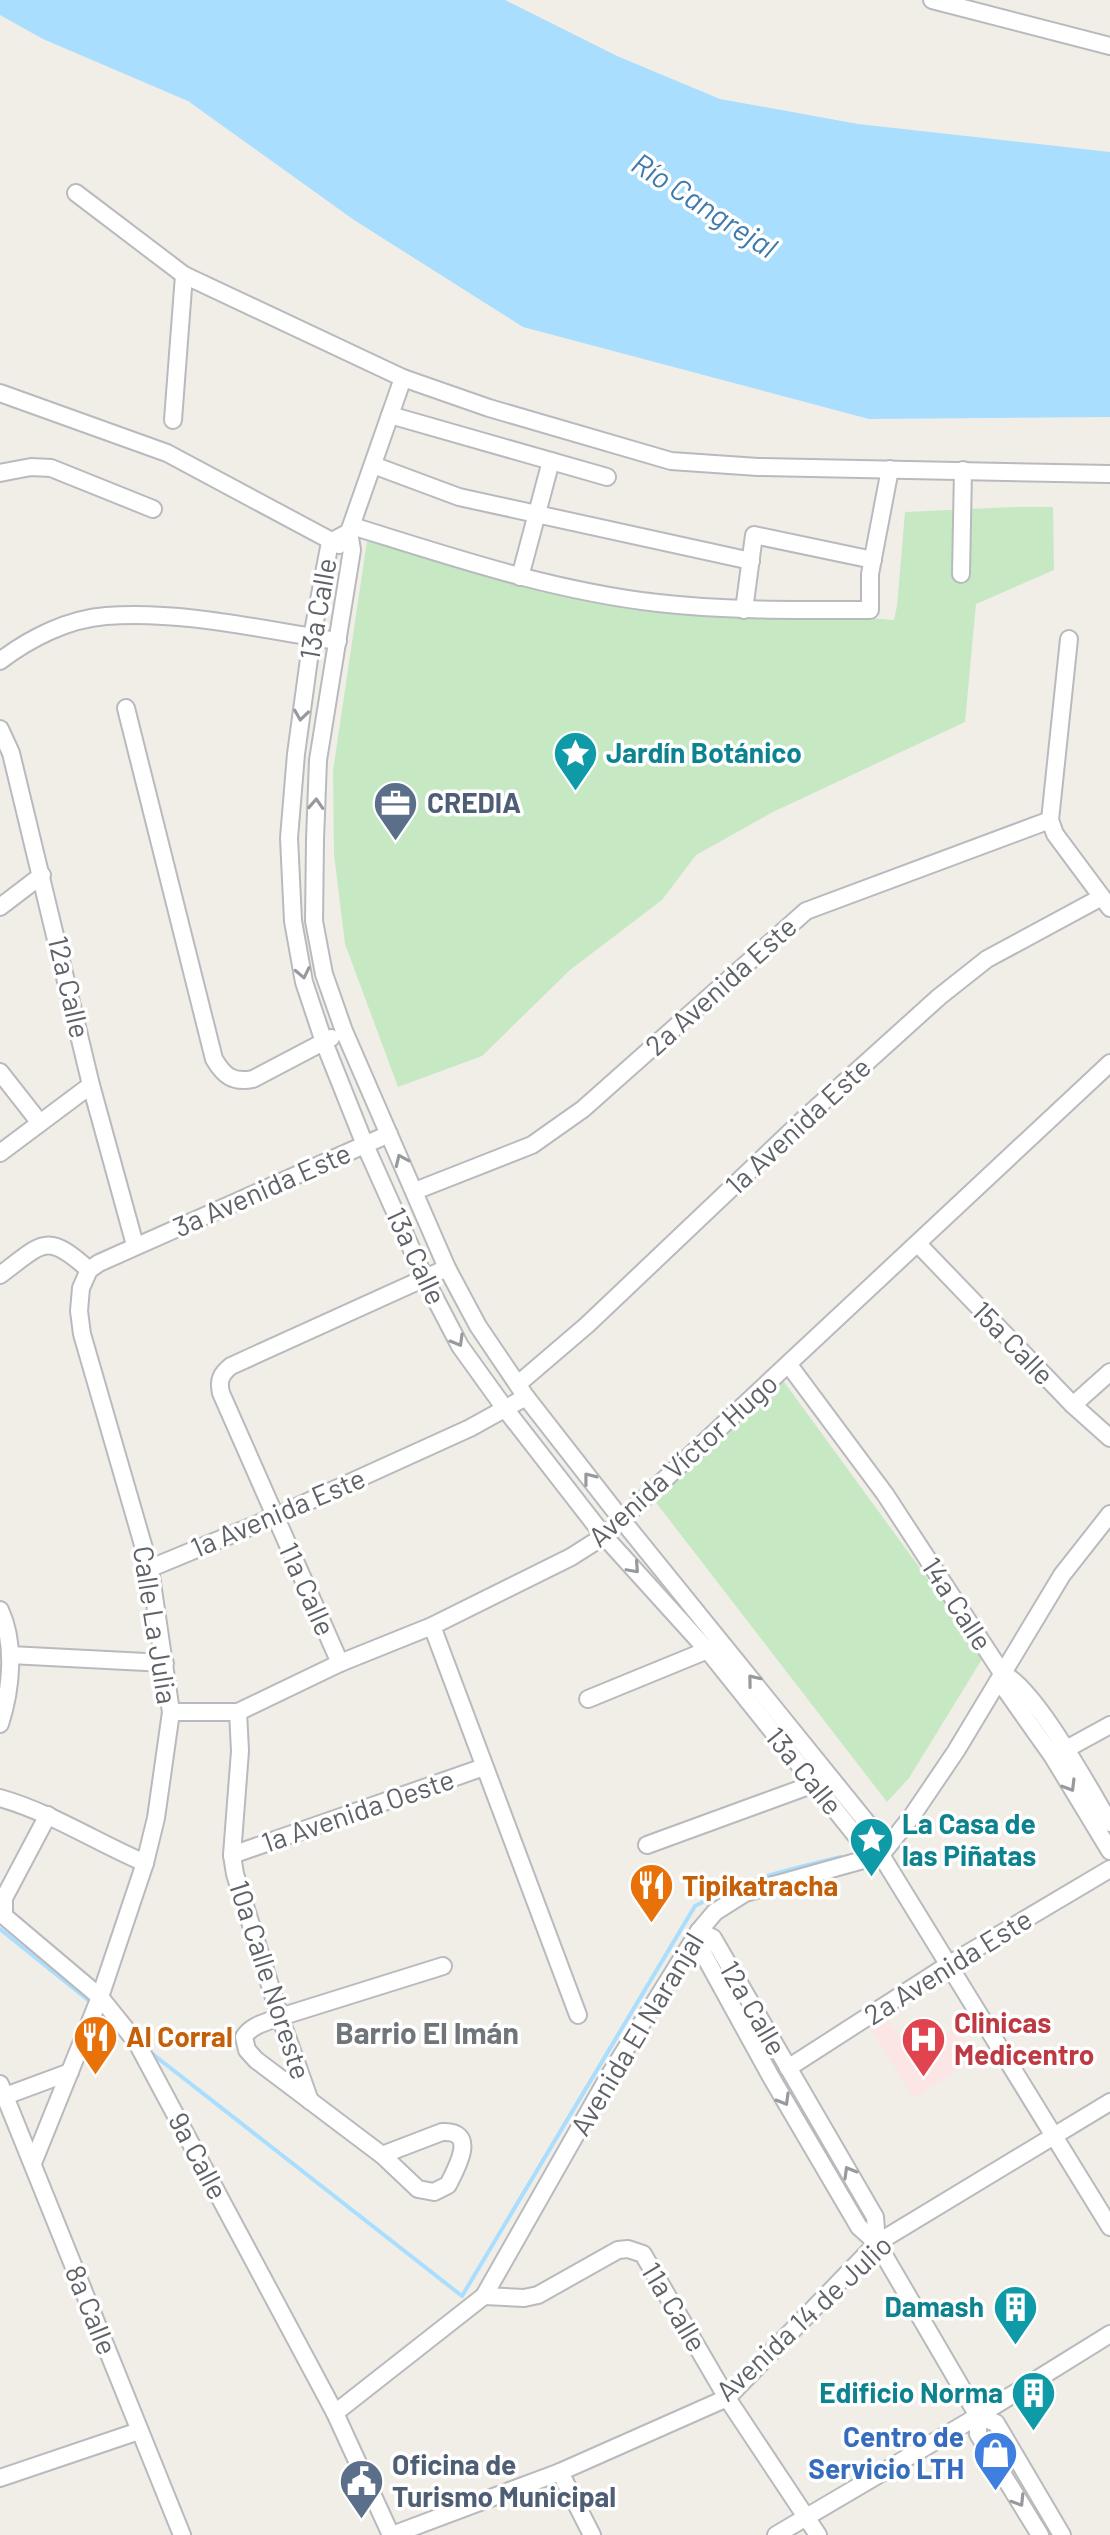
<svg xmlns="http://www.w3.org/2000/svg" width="1110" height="2535" font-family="Barlow,sans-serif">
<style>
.medical{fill:#fce6e5}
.green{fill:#c6e9c4}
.water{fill:#a9deff}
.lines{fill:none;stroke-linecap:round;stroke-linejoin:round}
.stream{stroke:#a9deff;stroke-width:4}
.minor-casing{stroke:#b8babe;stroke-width:20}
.minor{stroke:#fff;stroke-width:16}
.oneway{stroke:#979a9d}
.labels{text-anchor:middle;stroke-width:7;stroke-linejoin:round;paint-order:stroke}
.street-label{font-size:28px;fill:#5f6368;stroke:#fff}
.culture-label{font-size:28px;font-weight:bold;fill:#0d838f;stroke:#fff;text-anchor:start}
.service-label{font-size:28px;font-weight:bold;fill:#4e5e75;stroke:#fff;text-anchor:start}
.food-label{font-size:28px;font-weight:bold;fill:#c56008;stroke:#fff;text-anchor:start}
.health-label{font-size:28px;font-weight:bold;fill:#be3a42;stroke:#fff;text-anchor:start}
.shop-label{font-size:28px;font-weight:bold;fill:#366cbe;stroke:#fff;text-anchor:end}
.water-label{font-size:30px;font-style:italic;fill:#3f7aad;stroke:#fff}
.neighbourhood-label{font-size:30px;font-weight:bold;fill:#70757a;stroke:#fff}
</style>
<rect width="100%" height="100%" fill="#f1eee7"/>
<path class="medical" d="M888,2019L911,2056L957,2027L977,2058L914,2098L871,2030Z"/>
<g class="green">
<path d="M1013,507H1053L1054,570L976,604L965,722L773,812L696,855L662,900L570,970L482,1056L398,1087L345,944L334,854L333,771L368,534L639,593L793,613L894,620L897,606L905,512Z"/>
<path d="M782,1379L984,1656L909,1778L887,1802L654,1500Z"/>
</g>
<path class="water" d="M0,0H505L617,56L720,99L858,124L1110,152V417L869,419L523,327L354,220L188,101L43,39L0,15Z"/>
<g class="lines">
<g class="stream">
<path d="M0,1929L88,2000"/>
<path d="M150,2052L462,2296L695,1906C745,1879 787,1870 841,1857"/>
</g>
<defs>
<g id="minor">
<path d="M932,0L1110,46"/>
<path d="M76,193L184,275L403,378L489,408L671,461L758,467L1110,474"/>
<path d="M403,378L349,532L352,550L318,760L315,840L314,921L324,974L344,1031L447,1268L478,1326L526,1397L622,1520L872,1829L881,1855L1110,2227"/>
<path d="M0,393L167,453L339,545"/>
<path d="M390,415L607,477"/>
<path d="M173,420L184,275"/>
<path d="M373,465L459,497L751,561"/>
<path d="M0,473L31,467L51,468L153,509"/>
<path d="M352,526C452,557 552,591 658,603C728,611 799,610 870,610V574L890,469"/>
<path d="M349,532L330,542L312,637L296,754L289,838L293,921L304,982L324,1042L365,1145L425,1279L460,1346L506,1410L604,1536L709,1652L861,1842L881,1855"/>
<path d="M961,574L963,470"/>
<path d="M520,577L551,461"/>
<path d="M744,610L754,535L873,560"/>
<path d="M1069,639L1050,820L1055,834L1110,908"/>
<path d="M0,661C30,638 68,619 106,616C181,610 264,630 338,641"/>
<path d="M126,708L214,1059C224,1076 233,1083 253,1079L331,1038"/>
<path d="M0,729L11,753L91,1085L135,1245"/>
<path d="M0,907L42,875"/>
<path d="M0,1072L40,1123"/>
<path d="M0,1153L91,1085"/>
<path d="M415,1191L532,1145L583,1109L806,911L1050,820"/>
<path d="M918,1244L1073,1405L1110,1438"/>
<path d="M0,1275C43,1243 46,1231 89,1270"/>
<path d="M789,1365L885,1494L1002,1673L1005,1689L1053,1757L1110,1851"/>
<path d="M518,1384L587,1325L805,1118L939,997L987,959L1100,898"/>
<path d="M1073,1405L1110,1372"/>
<path d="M158,1565L274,1517L470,1428L526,1397"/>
<path d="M0,1610C16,1644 11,1690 0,1724"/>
<path d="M432,1626L578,2015"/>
<path d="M10,1655L165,1663"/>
<path d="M340,1663L221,1393C218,1380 221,1374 231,1366L447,1268"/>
<path d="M1002,1673C1035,1688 1089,1788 1110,1823"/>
<path d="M588,1699L715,1647"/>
<path d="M171,1712H238L340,1663L432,1626L571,1557L604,1536L1110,1063"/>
<path d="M238,1712L240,1751L232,1855L235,1874L280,2017L310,2101"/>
<path d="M1059,1753L1110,1725"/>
<path d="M0,1798C52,1813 96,1842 145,1863"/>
<path d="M48,1815L4,1898V1916L100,1997L137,2043L335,2413L391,2535"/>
<path d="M647,1845L814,1784L820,1780"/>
<path d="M232,1855L484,1767"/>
<path d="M699,1931L704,1955L771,2077L859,2227L877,2243L978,2416V2434L1040,2535"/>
<path d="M699,1931L713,1938L875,2217L877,2243"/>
<path d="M788,2068L948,1965L1110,1869"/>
<path d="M0,2084L182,2535"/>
<path d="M0,2098L70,2072"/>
<path d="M382,2155L442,2132C479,2130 456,2169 448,2185L434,2192L418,2189L382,2155L256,2060L247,2050L244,2037C251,2025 267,2022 280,2017L443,1966"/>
<path d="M33,2163L100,1997L145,1863L156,1818L171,1712L150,1569L82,1334L79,1311L81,1288L89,1270L99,1263L389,1134"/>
<path d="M484,2296L524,2298L538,2295L618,2250L628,2249L643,2254L727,2398L818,2535"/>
<path d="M335,2413L484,2296L609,2076L699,1931L715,1912L745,1893L881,1855L912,1816L956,1751L1062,1575L1110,1514"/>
<path d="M978,2416L996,2423L1062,2535"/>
<path d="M560,2472L592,2535"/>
<path d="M0,2478L139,2431"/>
<path d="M392,2535L560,2472L727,2398L877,2243L1110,2102"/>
<path d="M776,2535L978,2416L1110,2334"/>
</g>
</defs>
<use href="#minor" class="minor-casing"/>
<use href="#minor" class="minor"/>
</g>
<defs><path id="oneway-chevron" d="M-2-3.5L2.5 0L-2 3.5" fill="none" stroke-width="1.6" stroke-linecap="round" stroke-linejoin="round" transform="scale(2)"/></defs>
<g class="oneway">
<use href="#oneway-chevron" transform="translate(301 715) rotate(98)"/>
<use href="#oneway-chevron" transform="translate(316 804) rotate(-87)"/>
<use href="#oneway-chevron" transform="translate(303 973) rotate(78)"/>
<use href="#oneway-chevron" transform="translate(401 1160) rotate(-114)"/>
<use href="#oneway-chevron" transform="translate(458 1341) rotate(60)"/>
<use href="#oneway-chevron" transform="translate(589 1478) rotate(-128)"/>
<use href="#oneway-chevron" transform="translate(634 1568) rotate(48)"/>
<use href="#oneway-chevron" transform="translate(753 1680) rotate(-129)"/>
<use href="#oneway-chevron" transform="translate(1070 1786) rotate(59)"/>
<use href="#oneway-chevron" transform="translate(784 2100) rotate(60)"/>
<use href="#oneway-chevron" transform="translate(849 2172) rotate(-120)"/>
<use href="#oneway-chevron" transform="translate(1019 2501) rotate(58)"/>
</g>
<defs>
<symbol id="sight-pin" viewBox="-11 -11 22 30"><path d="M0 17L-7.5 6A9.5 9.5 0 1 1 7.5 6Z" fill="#0f9aa8" stroke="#fff"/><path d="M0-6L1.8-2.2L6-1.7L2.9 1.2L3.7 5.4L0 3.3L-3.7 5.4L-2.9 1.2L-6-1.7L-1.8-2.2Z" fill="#fff"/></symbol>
<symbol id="office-pin" viewBox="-11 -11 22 30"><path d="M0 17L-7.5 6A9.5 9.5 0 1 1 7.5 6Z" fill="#5c6f8a" stroke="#fff"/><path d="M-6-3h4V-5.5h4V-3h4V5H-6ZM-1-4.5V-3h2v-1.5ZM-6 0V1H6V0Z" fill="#fff"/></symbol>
<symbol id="restaurant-pin" viewBox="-11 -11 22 30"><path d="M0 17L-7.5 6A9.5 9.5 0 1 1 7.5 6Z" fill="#e8710a" stroke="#fff"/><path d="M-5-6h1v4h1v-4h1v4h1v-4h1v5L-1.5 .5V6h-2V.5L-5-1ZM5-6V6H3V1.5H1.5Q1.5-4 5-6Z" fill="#fff"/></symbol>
<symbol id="hospital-pin" viewBox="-11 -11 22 30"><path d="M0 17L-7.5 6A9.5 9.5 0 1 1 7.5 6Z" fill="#e0444e" stroke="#fff"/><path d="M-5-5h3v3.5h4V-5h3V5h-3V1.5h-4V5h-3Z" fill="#fff"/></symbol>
<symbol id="building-pin" viewBox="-11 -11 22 30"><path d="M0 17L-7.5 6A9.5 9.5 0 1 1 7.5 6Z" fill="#0f9aa8" stroke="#fff"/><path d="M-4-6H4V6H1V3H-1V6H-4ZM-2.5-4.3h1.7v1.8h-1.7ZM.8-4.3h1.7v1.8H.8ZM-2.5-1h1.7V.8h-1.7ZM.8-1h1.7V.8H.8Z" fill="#fff"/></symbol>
<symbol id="shop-pin" viewBox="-11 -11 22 30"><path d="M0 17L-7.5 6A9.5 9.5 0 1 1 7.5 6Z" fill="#3f7fe0" stroke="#fff"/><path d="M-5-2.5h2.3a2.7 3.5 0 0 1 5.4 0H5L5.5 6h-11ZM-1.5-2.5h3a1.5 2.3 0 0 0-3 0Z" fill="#fff"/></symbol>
<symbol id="civic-pin" viewBox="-11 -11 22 30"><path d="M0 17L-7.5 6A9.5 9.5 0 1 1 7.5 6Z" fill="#5c6f8a" stroke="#fff"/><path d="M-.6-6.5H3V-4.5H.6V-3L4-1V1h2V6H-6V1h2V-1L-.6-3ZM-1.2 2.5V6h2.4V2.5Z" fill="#fff"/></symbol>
</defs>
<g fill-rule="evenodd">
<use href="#sight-pin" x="550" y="728" width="51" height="69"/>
<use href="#office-pin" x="370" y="778" width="51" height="69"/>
<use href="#sight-pin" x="846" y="1814" width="51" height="69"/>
<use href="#restaurant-pin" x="626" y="1860" width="51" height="69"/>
<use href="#restaurant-pin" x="70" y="2012" width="51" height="69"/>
<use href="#hospital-pin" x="898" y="2014" width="51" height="69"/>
<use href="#building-pin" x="990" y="2282" width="51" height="69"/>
<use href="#building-pin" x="1008" y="2368" width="51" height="69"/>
<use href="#shop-pin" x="970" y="2428" width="51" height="69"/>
<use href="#civic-pin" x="336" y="2456" width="51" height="69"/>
</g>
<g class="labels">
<g class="street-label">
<text transform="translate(318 609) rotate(-80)" y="10">13a Calle</text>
<text transform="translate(721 986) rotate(-42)" y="10">2a Avenida Este</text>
<text transform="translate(69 987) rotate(77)" y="10">12a Calle</text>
<text transform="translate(798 1126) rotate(-43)" y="10">1a Avenida Este</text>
<text transform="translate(262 1190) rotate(-24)" y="10">3a Avenida Este</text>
<text transform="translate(416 1256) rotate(65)" y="10">13a Calle</text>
<text transform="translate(1013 1343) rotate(46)" y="10">15a Calle</text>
<text transform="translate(683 1460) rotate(-42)" y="10">Avenida Víctor Hugo</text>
<text transform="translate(278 1513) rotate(-23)" y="10">1a Avenida Este</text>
<text transform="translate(307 1589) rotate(66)" y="10">11a Calle</text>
<text transform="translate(957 1604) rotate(57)" y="10">14a Calle</text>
<text transform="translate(155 1625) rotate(81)" y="10">Calle La Julia</text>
<text transform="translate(804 1771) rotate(51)" y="10">13a Calle</text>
<text transform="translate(358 1811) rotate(-19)" y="10">1a Avenida Oeste</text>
<text transform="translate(948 1967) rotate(-32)" y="10">2a Avenida Este</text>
<text transform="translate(270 1980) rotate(72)" y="10">10a Calle Noreste</text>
<text transform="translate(753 2008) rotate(60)" y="10">12a Calle</text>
<text transform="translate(637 2034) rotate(-59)" y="10">Avenida El Naranjal</text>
<text transform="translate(198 2156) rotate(62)" y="10">9a Calle</text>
<text transform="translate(674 2307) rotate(59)" y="10">11a Calle</text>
<text transform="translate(91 2310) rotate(68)" y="10">8a Calle</text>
<text transform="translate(804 2318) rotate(-43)" y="10">Avenida 14 de Julio</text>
</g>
<g class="culture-label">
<text x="606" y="763">Jardín Botánico</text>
<text x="902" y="1834">La Casa de<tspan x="902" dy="32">las Piñatas</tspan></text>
<text x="984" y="2317" text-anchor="end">Damash</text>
<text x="1003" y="2403" text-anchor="end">Edificio Norma</text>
</g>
<g class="service-label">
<text x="427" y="813">CREDIA</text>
<text x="392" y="2475">Oficina de<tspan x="392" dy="32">Turismo Municipal</tspan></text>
</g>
<g class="food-label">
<text x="682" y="1896">Tipikatracha</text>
<text x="126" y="2047">Al Corral</text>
</g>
<g class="health-label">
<text x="954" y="2033">Clinicas<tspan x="954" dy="32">Medicentro</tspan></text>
</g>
<g class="shop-label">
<text x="964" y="2447">Centro de<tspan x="964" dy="32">Servicio LTH</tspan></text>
</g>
<g class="water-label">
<text transform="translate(704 206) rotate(33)" y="10">Río Cangrejal</text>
</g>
<g class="neighbourhood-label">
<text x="427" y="2044">Barrio El Imán</text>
</g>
</g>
</svg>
